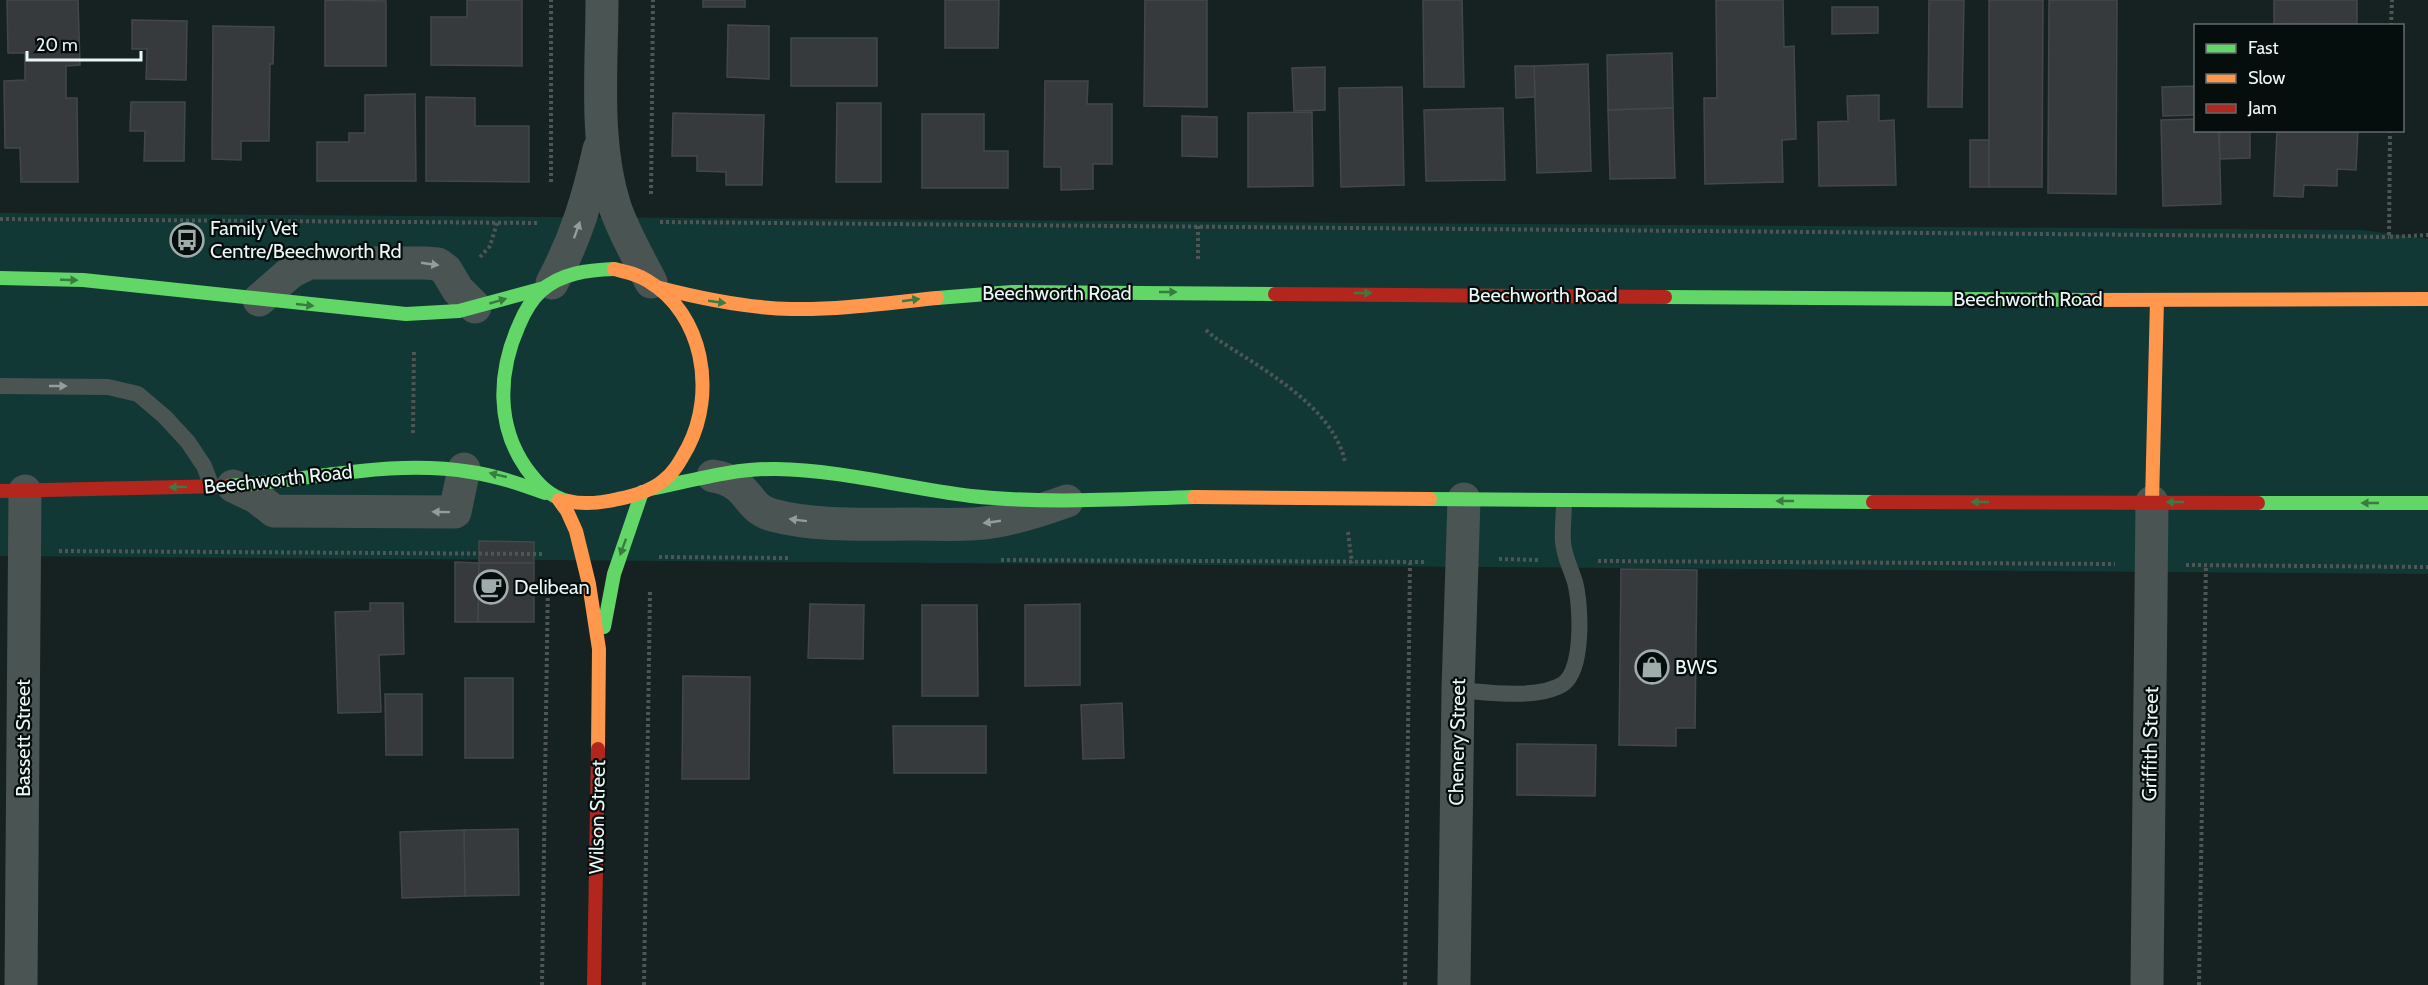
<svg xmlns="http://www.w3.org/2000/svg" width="2428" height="985" font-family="Cabin,sans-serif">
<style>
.green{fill:#113835}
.building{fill:#373a3c;stroke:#444748;stroke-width:1.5}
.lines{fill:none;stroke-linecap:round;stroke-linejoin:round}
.path{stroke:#4d5655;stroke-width:4;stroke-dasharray:3 3;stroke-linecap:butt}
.lane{stroke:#4a5453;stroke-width:16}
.street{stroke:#4a5453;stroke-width:33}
.fast{stroke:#63d668;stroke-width:14}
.slow{stroke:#ff974d;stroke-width:14}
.jam{stroke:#b3261e;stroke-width:14}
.oneway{fill:#929d9c}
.oneway2{fill:#397c3f}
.labels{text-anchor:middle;stroke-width:4.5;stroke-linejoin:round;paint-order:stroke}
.poi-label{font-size:20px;fill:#eaf7f6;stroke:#050e0d;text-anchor:start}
.street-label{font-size:20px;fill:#eaf7f6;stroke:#050e0d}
</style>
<rect width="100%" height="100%" fill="#162221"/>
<path class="green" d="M0,213L2362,230L2428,239V574L0,556Z"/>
<g class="building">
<path d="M7,0H78L80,65L66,66V98H77L78,182H21L20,148H5L4,81L25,80V53H8Z"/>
<path d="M325,0L386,1V66H325Z"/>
<path d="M467,0H522V66L431,65V17H467Z"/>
<rect x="703" y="0" width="42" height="7"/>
<path d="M945,0H999L998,48H945Z"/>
<path d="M1145,0H1207V107L1144,106Z"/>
<path d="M1423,0H1462L1464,87H1424Z"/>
<path d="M1716,0H1783L1784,47L1794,46L1796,139L1782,140L1783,182L1705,184L1704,98H1717Z"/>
<path d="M1929,0H1964L1962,107H1928Z"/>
<path d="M1989,0H2043L2042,187H1989Z"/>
<path d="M2049,0H2117L2116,194L2048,193Z"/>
<path d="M2274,0H2357V24L2274,25Z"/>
<path d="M1832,7H1878V33L1832,34Z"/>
<path d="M132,20L187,21L186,80L146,79L147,49H132Z"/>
<path d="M728,25L769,26V79L727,77Z"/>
<path d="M213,26L274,27L273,64H270L269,141H241V160L212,159Z"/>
<rect x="791" y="38" width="86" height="48"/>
<path d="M1672,53L1673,108L1608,110L1607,55Z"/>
<path d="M1588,64L1591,171L1537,173L1534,66Z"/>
<path d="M1515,66H1534L1535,97L1516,98Z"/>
<path d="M1325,67V110L1294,111L1292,68Z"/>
<path d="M1045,81H1088L1087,104H1112V164H1093V189L1061,190V167H1044Z"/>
<path d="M2196,86V115L2163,116L2162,87Z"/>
<path d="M1402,87L1404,185L1341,187L1339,88Z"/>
<path d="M415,94L416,181H317V142H349V133H365V95Z"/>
<path d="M1879,95V121L1894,120L1896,185L1819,186L1818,122L1848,121L1847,96Z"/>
<path d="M426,97L475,98V126H529V182L426,181Z"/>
<path d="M131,102H185L184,161H144L145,131H130Z"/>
<path d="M837,103H881V182H836Z"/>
<path d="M1503,108L1505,180L1426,181L1424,110Z"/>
<path d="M1673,108L1675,178L1610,179L1608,110Z"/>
<path d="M1312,112L1313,186L1248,187V113Z"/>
<path d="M673,113L764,115L762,185H726V172L697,171V156H672Z"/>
<path d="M922,114H984V151H1008V188H922Z"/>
<path d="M1182,116L1217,117V157L1182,156Z"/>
<path d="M2196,119V130H2219L2221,204L2163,206L2161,120Z"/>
<path d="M2219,130H2250V158L2220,159Z"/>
<path d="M2277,130H2358L2356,170L2337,169V186L2304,185L2303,197L2274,196Z"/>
<rect x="1970" y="140" width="19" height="47"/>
<path d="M479,541L534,542V563H479Z"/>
<path d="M455,562L479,563L478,622H455Z"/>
<path d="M479,563H534V622H478Z"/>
<path d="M1621,569L1697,570L1695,728H1676V746L1619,745Z"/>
<path d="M370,603H403L404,654L379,655L381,712L338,713L335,612L370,611Z"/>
<path d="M810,604L864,605L863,659L808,658Z"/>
<path d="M1080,604V685L1025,686V605Z"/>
<path d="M922,605H977L978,696H922Z"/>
<path d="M683,676L750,677L749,779H682Z"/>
<rect x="465" y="678" width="48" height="80"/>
<path d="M385,694H422V755H386Z"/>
<path d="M1122,703L1124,758L1083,759L1081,705Z"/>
<path d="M893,726H986V773H894Z"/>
<path d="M1517,744L1596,745L1595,796L1517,795Z"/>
<path d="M518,829L519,895L465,896L464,830Z"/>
<path d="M464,830L465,896L402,898L400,832Z"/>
</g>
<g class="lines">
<g class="path">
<path d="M2391,26L2392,0"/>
<path d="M2390,130L2389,237L2428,235"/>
<path d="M551,182V0"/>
<path d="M651,194L653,0"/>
<path d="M0,219L539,223"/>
<path d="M660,222L2389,237"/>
<path d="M1198,226V259"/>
<path d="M480,257L490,246L497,223"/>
<path d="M1206,330L1214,337C1258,367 1333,405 1345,462"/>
<path d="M413,433L414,350"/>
<path d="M1348,532L1352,563"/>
<path d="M59,551L544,554"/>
<path d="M659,557L789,558"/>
<path d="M1499,559L1539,560"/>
<path d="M1001,560L1425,562"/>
<path d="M1598,561L2115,564"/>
<path d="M2186,565L2428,567"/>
<path d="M542,985L548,578"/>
<path d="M644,985L650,591"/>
<path d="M1405,985L1410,563"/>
<path d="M2199,985L2206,565"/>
</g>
<g class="lane">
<path d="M0,386L108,387L138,394L165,417L188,442L204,466L212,487"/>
<path d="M1458,690C1486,692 1538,700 1563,684C1584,669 1581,605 1575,582C1571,569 1564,556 1563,542C1562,529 1564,515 1564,501"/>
</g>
<g class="street">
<path d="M602,0C602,68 594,141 615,207C624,233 638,257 651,282"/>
<path d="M552,283C576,238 588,198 599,149"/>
<path d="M259,300L291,272L309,263H425L438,264L446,270L458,290L475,307"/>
<path d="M713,476C751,482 745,508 772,515C817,527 868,524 914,524C940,524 967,526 992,522C1018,518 1042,510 1067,501"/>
<path d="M233,486L256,497L274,511L455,512L464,469"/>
<path d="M21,985L25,491"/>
<path d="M1454,985L1458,690L1464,499"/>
<path d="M2147,985L2152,502"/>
</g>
<g class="fast">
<path d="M0,278L83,280L406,314L459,311L544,288"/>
<path d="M1665,297L2088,300"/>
<path d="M937,298L1012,292L1275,294"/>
<path d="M225,486C306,482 389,458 471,472C497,476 520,484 545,493"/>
<path d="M650,489C691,481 734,468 776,469C841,470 906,488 971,496C1045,504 1120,499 1194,497"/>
<path d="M1430,499L1873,502"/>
<path d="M568,501C549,497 537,483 526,468C496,425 498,372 519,325C524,313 531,300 541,291C561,273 588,270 614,269"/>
<path d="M2258,503H2428"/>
<path d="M604,627L614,574L642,492"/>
</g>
<g class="slow">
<path d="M660,288C703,299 746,308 791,309C840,310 888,303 937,298"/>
<path d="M2088,300L2428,299"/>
<path d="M1194,497L1430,499"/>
<path d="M559,500L567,511L576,531L589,584L599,649L598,749"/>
<path d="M568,501C584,505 601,503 618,499C634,496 651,491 664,480C675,472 681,459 688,447C716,393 704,314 648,281C638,274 626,272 614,269"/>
<path d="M2152,502L2157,300"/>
</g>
<g class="jam">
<path d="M1275,294L1665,297"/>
<path d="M0,491L225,486"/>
<path d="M1873,502L2258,503"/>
<path d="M594,985L598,749"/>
</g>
</g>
<defs><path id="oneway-solid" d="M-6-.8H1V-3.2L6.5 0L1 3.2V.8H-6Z" transform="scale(1.5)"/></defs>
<g class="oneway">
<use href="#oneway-solid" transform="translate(577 230) rotate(-70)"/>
<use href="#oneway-solid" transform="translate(430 264) rotate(8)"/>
<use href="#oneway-solid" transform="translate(58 386)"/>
<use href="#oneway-solid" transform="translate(441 512) rotate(-179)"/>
<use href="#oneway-solid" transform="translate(798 520) rotate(-173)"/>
<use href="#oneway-solid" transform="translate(992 522) rotate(172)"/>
</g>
<g class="oneway2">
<use href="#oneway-solid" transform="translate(69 280) rotate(2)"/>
<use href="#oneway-solid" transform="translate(1168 292)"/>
<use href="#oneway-solid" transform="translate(1363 293)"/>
<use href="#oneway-solid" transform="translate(911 300) rotate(-8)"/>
<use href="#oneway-solid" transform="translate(498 301) rotate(-16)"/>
<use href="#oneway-solid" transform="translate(717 302) rotate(8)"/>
<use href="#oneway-solid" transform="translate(305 305) rotate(6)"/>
<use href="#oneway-solid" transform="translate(498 475) rotate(-167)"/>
<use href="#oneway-solid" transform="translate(178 487) rotate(179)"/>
<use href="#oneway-solid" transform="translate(1785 501) rotate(-180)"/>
<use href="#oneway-solid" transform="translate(1980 502) rotate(-180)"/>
<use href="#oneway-solid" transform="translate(2175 502) rotate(-180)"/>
<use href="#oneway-solid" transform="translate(2370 503) rotate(-180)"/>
<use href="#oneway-solid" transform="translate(623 547) rotate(110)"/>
</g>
<defs>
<symbol id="bus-ring" viewBox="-11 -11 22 22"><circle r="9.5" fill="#050e0d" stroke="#a0acab" stroke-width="1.5"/><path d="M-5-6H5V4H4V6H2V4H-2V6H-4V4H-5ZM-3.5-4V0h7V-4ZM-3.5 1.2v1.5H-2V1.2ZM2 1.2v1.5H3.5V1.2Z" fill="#a0acab"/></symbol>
<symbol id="cafe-ring" viewBox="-11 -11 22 22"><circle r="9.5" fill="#050e0d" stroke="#a0acab" stroke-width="1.5"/><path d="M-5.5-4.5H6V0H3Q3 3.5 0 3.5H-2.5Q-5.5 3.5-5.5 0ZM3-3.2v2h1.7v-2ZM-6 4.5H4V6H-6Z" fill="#a0acab"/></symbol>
<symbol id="shop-ring" viewBox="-11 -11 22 22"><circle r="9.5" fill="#050e0d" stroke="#a0acab" stroke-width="1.5"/><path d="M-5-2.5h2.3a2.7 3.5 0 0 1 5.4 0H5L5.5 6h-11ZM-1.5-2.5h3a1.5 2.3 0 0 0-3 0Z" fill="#a0acab"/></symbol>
</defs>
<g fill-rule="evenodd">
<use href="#bus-ring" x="168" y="221" width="38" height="38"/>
<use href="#cafe-ring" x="472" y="568" width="38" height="38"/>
<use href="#shop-ring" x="1633" y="648" width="38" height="38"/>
</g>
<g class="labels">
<g class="poi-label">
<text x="210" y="235">Family Vet<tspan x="210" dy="23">Centre/Beechworth Rd</tspan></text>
<text x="514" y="594">Delibean</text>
<text x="1675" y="674">BWS</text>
</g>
<g class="street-label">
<text x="1057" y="300">Beechworth Road</text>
<text x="1543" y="302">Beechworth Road</text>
<text x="2028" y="306">Beechworth Road</text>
<text transform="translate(278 479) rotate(-6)" y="7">Beechworth Road</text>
<text transform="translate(23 738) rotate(-90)" y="7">Bassett Street</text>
<text transform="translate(1457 742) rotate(-89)" y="7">Chenery Street</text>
<text transform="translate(2150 744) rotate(-89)" y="7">Griffith Street</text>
<text transform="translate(597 817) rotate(-89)" y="7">Wilson Street</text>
</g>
</g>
<rect x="2194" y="24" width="210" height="108" fill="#050e0d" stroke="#616b6a" stroke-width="1.5"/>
<rect x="2206" y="44" width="30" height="9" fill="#63d668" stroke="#616b6a" stroke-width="1.5"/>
<text x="2248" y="54" font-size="18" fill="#eaf7f6">Fast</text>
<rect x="2206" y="74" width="30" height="9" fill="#ff974d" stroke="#616b6a" stroke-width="1.5"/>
<text x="2248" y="84" font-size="18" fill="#eaf7f6">Slow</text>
<rect x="2206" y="104" width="30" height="9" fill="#b3261e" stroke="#616b6a" stroke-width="1.5"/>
<text x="2248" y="114" font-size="18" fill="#eaf7f6">Jam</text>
<path d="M27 51v9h114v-9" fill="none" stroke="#eaf7f6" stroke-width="3"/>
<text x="36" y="51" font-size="18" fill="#eaf7f6" stroke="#050e0d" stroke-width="4.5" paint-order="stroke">20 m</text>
</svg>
